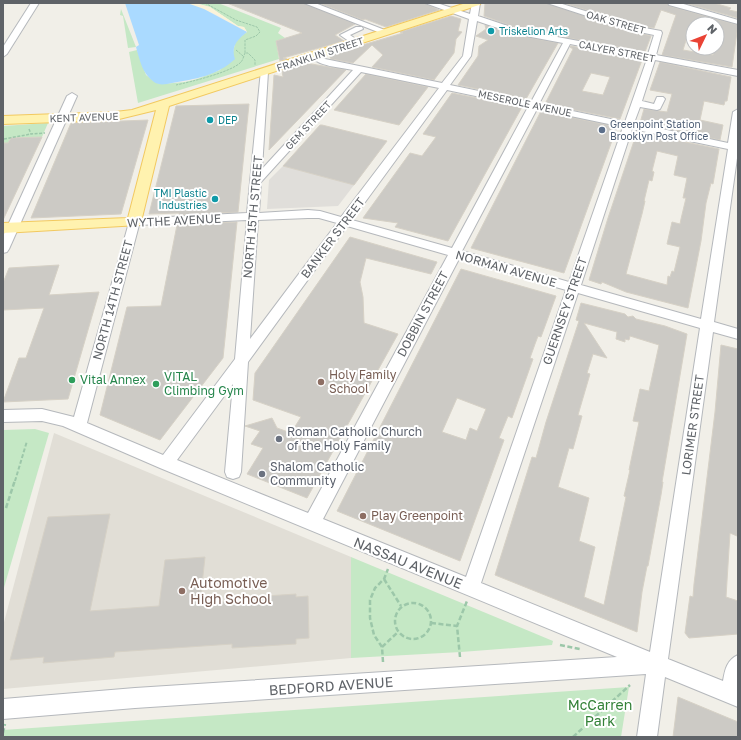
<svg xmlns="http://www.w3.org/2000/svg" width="741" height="740" font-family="'Golos Text',sans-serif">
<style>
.industrial{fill:#e0deda}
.education{fill:#e1ded6}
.green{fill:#c5e8c5}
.sand{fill:#fbf3d9}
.water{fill:#aadaff}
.building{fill:#cccac5;stroke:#d6d1c6;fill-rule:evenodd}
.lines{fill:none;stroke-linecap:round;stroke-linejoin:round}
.minor-casing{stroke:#b5b8bc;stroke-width:2}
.major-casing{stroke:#f2c960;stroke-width:2}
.path-far3{stroke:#9cc7a9;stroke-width:1;stroke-dasharray:2.5 1;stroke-linecap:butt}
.path-far2{stroke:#9cc7a9;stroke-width:1.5;stroke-dasharray:3 1.5;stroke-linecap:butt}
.path-far1{stroke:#9cc7a9;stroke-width:2;stroke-dasharray:4 2;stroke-linecap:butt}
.path{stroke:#9cc7a9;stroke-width:2.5;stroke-dasharray:5 2.5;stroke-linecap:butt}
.minor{fill:#fff;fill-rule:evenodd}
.major{fill:#fff2af;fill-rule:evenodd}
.culture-dot{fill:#0f9aa8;stroke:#fff;stroke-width:1.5}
.service-dot{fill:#5c6f8a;stroke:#fff;stroke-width:1.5}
.leisure-dot{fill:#2e9e5b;stroke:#fff;stroke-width:1.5}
.education-dot{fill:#8d6e63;stroke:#fff;stroke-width:1.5}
.worship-dot{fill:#6b7280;stroke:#fff;stroke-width:1.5}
.labels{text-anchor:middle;stroke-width:4;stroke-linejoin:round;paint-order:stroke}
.far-street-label{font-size:10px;fill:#5f6368;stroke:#fff}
.far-culture-label{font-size:10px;fill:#0d838f;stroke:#fff;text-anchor:start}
.far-service-label{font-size:10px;fill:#4e5e75;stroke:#fff;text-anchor:start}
.street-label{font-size:12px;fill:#5f6368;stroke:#fff}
.education-label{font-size:12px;fill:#785e54;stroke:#fff;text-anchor:start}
.leisure-label{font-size:12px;fill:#27864d;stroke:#fff;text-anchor:start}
.worship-label{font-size:12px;fill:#5b616d;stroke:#fff;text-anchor:start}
.near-street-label{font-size:14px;fill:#5f6368;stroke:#fff}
.near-education-label{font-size:14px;fill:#785e54;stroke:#fff;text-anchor:start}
.near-park-label{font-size:14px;fill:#348238;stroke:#fff}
</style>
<rect width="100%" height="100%" fill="#f1efe8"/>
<path class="industrial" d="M283,166L354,185L338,206L267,209L269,180Z"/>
<path class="education" d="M54,433L351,557V658L3,689V626Z"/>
<g class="green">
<path d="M195,3H218L281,28L278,33L285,38L276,41L279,59L138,103L129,52L137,50L146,75L155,82L162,84L185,82L197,79L220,70L233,52L236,40L247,32L244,27L238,26L210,7Z"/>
<path d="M121,9L136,47L128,48L123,16L120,15Z"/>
<path d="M48,123L42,137L11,138L8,143H3V126Z"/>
<path d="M35,429L49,433L3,591V430Z"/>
<path d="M351,557L553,641L552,645L461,652L351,658Z"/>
<path d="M629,687L621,737H3V730Z"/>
</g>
<path class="sand" d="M187,3H195L210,7L238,26L244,27L247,32L215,14Z"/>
<path class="water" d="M125,3H187L204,9L247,32C237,40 231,46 235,59C217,76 195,79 172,83C166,84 160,86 154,82C142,73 140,61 136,47L139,45Z"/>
<g class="building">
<path d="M227,3H303L355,24L335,35L344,41L283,58L287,59L280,61L276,41L302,33Z"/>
<path d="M319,3H424L439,10L386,27L365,19L363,20Z"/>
<path d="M485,3H546L630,31L651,36L645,52L520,29L484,16Z"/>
<path d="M564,3H667L669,6L738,25L732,67L662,55L676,15L661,10L654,28L634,25ZM691,24H717V49L715,48L713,55L683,50Z"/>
<path d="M685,3H714L731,8L729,10L738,12V18Z"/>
<path d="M451,16L461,19L458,31L462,32L456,39L454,53L434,80L372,67L383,55L372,45L353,63L331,59L329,55L403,33L400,32Z"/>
<path d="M485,25L515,35L558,43L526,99L458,85L478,56L479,46L488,40L476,36L486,29Z"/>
<path d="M571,46L642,60L620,119L545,104L573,49L570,47ZM591,73L610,77L603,95L582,91Z"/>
<path d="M660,62L731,77L727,101H725L724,105L704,101L700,120L723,125L720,140L640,123L644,109L667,112L672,94L650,90Z"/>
<path d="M306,63L346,70L269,150L274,75L283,77L282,71Z"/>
<path d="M366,74L428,87L399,125L334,110Z"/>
<path d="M452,93L522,107L448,241L395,227L398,223L363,218L410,153L422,156L436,137L423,134Z"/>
<path d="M249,104L238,212L179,215V213L149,214L176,106Z"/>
<path d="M541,111L617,127L564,273L471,248Z"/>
<path d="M148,120L121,214L31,218L71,123Z"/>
<path d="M320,125H322L387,141L354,185L283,166Z"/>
<path d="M637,132L719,149L713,184L711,183L706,203L701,241L688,308L626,292L602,282L601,284L589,280L608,218ZM657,151L678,156L674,175L687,178L683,198H686L681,219L680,224L672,222L667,244L680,247L674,272L672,271L670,277L668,276L667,285L626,274L642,214L645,201H644L649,180L652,181L654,172L652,171Z"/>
<path d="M42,137L3,220V143H8L11,138Z"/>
<path d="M237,222L223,358L160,440L100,415L127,307L161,306L177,225Z"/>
<path d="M350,237L437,262L431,274L366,258L360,282L363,297L364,323L398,334L307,498L247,474L263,448L251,444L260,431L245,426L272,418L277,428L291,433L301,417L253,400L255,373Z"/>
<path d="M59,265L49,295L99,292L68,399L3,402L19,358H26L44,308L3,310V283L9,268Z"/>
<path d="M461,269L556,296L541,337L538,336L535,344L530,358L533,359L512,418L508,416L499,438L504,440L460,561L337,511ZM457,398L486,409L477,431L470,428L466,440L442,432Z"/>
<path d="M581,303L625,314L628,317L633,316L636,319L665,326L687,334L662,482H663L661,495L648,566H647L642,592L637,632L495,575L532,457L536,458L546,422L579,321L576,320ZM584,323L617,332L616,339L625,342V339L629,340L630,336L659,345L649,391L640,389L633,421L639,422L629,470H630L624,496L626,497L604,605L584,597L595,547L579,541L589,498L558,487L569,448L573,449L582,416L578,415L590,374L587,373L593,354L607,358Z"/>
<path d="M721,345L738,349V520L737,536L730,533L726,597L738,601V634L689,638L685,633L690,596L693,597L694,584L715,412Z"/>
<path d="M110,514L90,611L159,606L165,560L205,557L200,603L235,601V598L296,594V597L308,596L309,638L296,639V644L232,648V644L115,652L114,657L43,663L44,657L10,660L48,517Z"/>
<path d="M678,697L738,722V737H673Z"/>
</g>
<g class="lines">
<defs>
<g id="minor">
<path d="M31,3H39L7,54L3,57V47Z"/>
<path d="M304,3H315L390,32L389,34H383Z"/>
<path d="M425,3H437L470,14L472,3H480L478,16L520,30L648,54L654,35L630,30L547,3H559L634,26L661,31L662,33L656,55L738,70V76L655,60L642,101L654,104L657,97H663L665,99L660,109L657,110L640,107L634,123L728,143L733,112L738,109V151L714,322L738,329V339L713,332L668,659L723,681C725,669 727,660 738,655V707L665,677L657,737H637L646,674L135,708L3,719V699L135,688L617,657L160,468L63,426L42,421L3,422V410L42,409L74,417L130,219L247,213L261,70L264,69L268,72L262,169L353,70C339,67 319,67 309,55L310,53H316L325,59L442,83L463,56L469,19ZM477,21L515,34L563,43L531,102L450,85L471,56ZM570,44L647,59L625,122L539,104ZM361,72L439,88L341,217L320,211L308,210L259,213L261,182ZM447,90L528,107L452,248L352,220ZM537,109L623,127L569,282L462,251ZM632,129L728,149L701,319L581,285ZM308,218H319L337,223L250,339L258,220ZM247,220L235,359L163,455L87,423L139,225ZM347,226L448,255L308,513L177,460L233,384L225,472L227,477L233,479L239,477L241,472L248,362ZM459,259L566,290L466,577L323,519ZM578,293L700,328L650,652L481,583Z"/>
<path d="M668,3H680L738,20V24L669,5Z"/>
<path d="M356,27H362L363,29L350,35L360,42L359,44H353L340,35Z"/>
<path d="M72,93L77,96L9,249L7,252L3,253V236L67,96Z"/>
</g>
<path id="major" d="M466,3H481L479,5L169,106L141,222L139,225L3,233V223L128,218L156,110L115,120L3,124V116L115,112L132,110Z"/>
</defs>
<use href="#minor" class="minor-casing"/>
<use href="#major" class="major-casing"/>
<g class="path-far3">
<path d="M205,3L236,20L257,27L260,32L256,36L245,40V53"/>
<path d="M236,50L243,56"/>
<path d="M176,85C190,82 232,72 241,62C243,60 244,55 245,53H248L255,60V65"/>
</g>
<g class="path-far2">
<path d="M29,129L31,134L45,133"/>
<path d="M4,139L31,134"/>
</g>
<path class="path-far1" d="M15,481L27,441"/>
<g class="path">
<path d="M6,508L15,480"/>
<path d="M384,579L401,606"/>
<circle cx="413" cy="621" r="18"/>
<path d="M431,623L457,626"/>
<path d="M560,645L580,649"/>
<path d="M382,647L398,632"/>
<path d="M460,657L457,626L467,601"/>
<path d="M383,662L382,647L374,635L370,618V600L375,588L384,579L388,569"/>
<path d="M3,733L5,724"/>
<path d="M573,737L630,685"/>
</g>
<use href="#minor" class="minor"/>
<use href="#major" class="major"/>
</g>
<g class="culture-dot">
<circle cx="491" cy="31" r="4"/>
<circle cx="210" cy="120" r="4"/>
<circle cx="215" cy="199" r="4"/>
</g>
<circle class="service-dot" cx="602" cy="130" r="4"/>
<g class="leisure-dot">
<circle cx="72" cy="380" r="4"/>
<circle cx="156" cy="384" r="4"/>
</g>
<g class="education-dot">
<circle cx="321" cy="382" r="4"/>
<circle cx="363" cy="516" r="4"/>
<circle cx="182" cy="591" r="4"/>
</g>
<g class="worship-dot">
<circle cx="279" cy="439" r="4"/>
<circle cx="262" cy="474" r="4"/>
</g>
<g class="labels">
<g class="far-street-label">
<text transform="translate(616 22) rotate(16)" y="4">OAK STREET</text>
<text transform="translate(617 51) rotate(11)" y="4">CALYER STREET</text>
<text transform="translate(320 54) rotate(-18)" y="4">FRANKLIN STREET</text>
<text transform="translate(525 103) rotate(12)" y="4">MESEROLE AVENUE</text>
<text transform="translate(84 117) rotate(-2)" y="4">KENT AVENUE</text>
<text transform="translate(308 125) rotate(-47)" y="4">GEM STREET</text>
</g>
<g class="far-culture-label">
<text x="499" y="35">Triskelion Arts</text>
<text x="218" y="124">DEP</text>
<text x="207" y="197" text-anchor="end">TMI Plastic<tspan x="207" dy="12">Industries</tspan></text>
</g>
<g class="far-service-label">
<text x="610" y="128">Greenpoint Station<tspan x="610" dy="12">Brooklyn Post Office</tspan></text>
</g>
<g class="street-label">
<text transform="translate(253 217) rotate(-85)" y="4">NORTH 15TH STREET</text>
<text transform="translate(174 221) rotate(-3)" y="4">WYTHE AVENUE</text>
<text transform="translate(333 238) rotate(-53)" y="4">BANKER STREET</text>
<text transform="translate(506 269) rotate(16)" y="4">NORMAN AVENUE</text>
<text transform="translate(113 300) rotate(-75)" y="4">NORTH 14TH STREET</text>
<text transform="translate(565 311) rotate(-71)" y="4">GUERNSEY STREET</text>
<text transform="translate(423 314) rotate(-62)" y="4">DOBBIN STREET</text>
<text transform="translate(693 425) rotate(-82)" y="4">LORIMER STREET</text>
</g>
<g class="education-label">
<text x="329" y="379">Holy Family<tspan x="329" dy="14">School</tspan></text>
<text x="371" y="520">Play Greenpoint</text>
</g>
<g class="leisure-label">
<text x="164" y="381">VITAL<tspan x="164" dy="14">Climbing Gym</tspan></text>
<text x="80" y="384">Vital Annex</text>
</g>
<g class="worship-label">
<text x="287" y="436">Roman Catholic Church<tspan x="287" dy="14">of the Holy Family</tspan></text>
<text x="270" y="471">Shalom Catholic<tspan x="270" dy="14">Community</tspan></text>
</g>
<g class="near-street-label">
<text transform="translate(408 563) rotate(22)" y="5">NASSAU AVENUE</text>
<text transform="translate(331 686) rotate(-4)" y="5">BEDFORD AVENUE</text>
</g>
<g class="near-education-label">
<text x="190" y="588">Automotive<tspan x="190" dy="16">High School</tspan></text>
</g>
<g class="near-park-label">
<text x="600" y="710">McCarren<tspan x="600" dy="16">Park</tspan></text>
</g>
</g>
<rect width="741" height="740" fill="none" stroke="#5f6368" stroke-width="8"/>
<g transform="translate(705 36) rotate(47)"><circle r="19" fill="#ffffff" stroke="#bfc1c3"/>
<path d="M0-3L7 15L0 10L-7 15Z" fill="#ea4335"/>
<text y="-6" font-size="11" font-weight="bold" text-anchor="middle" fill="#5f6368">N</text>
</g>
</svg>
